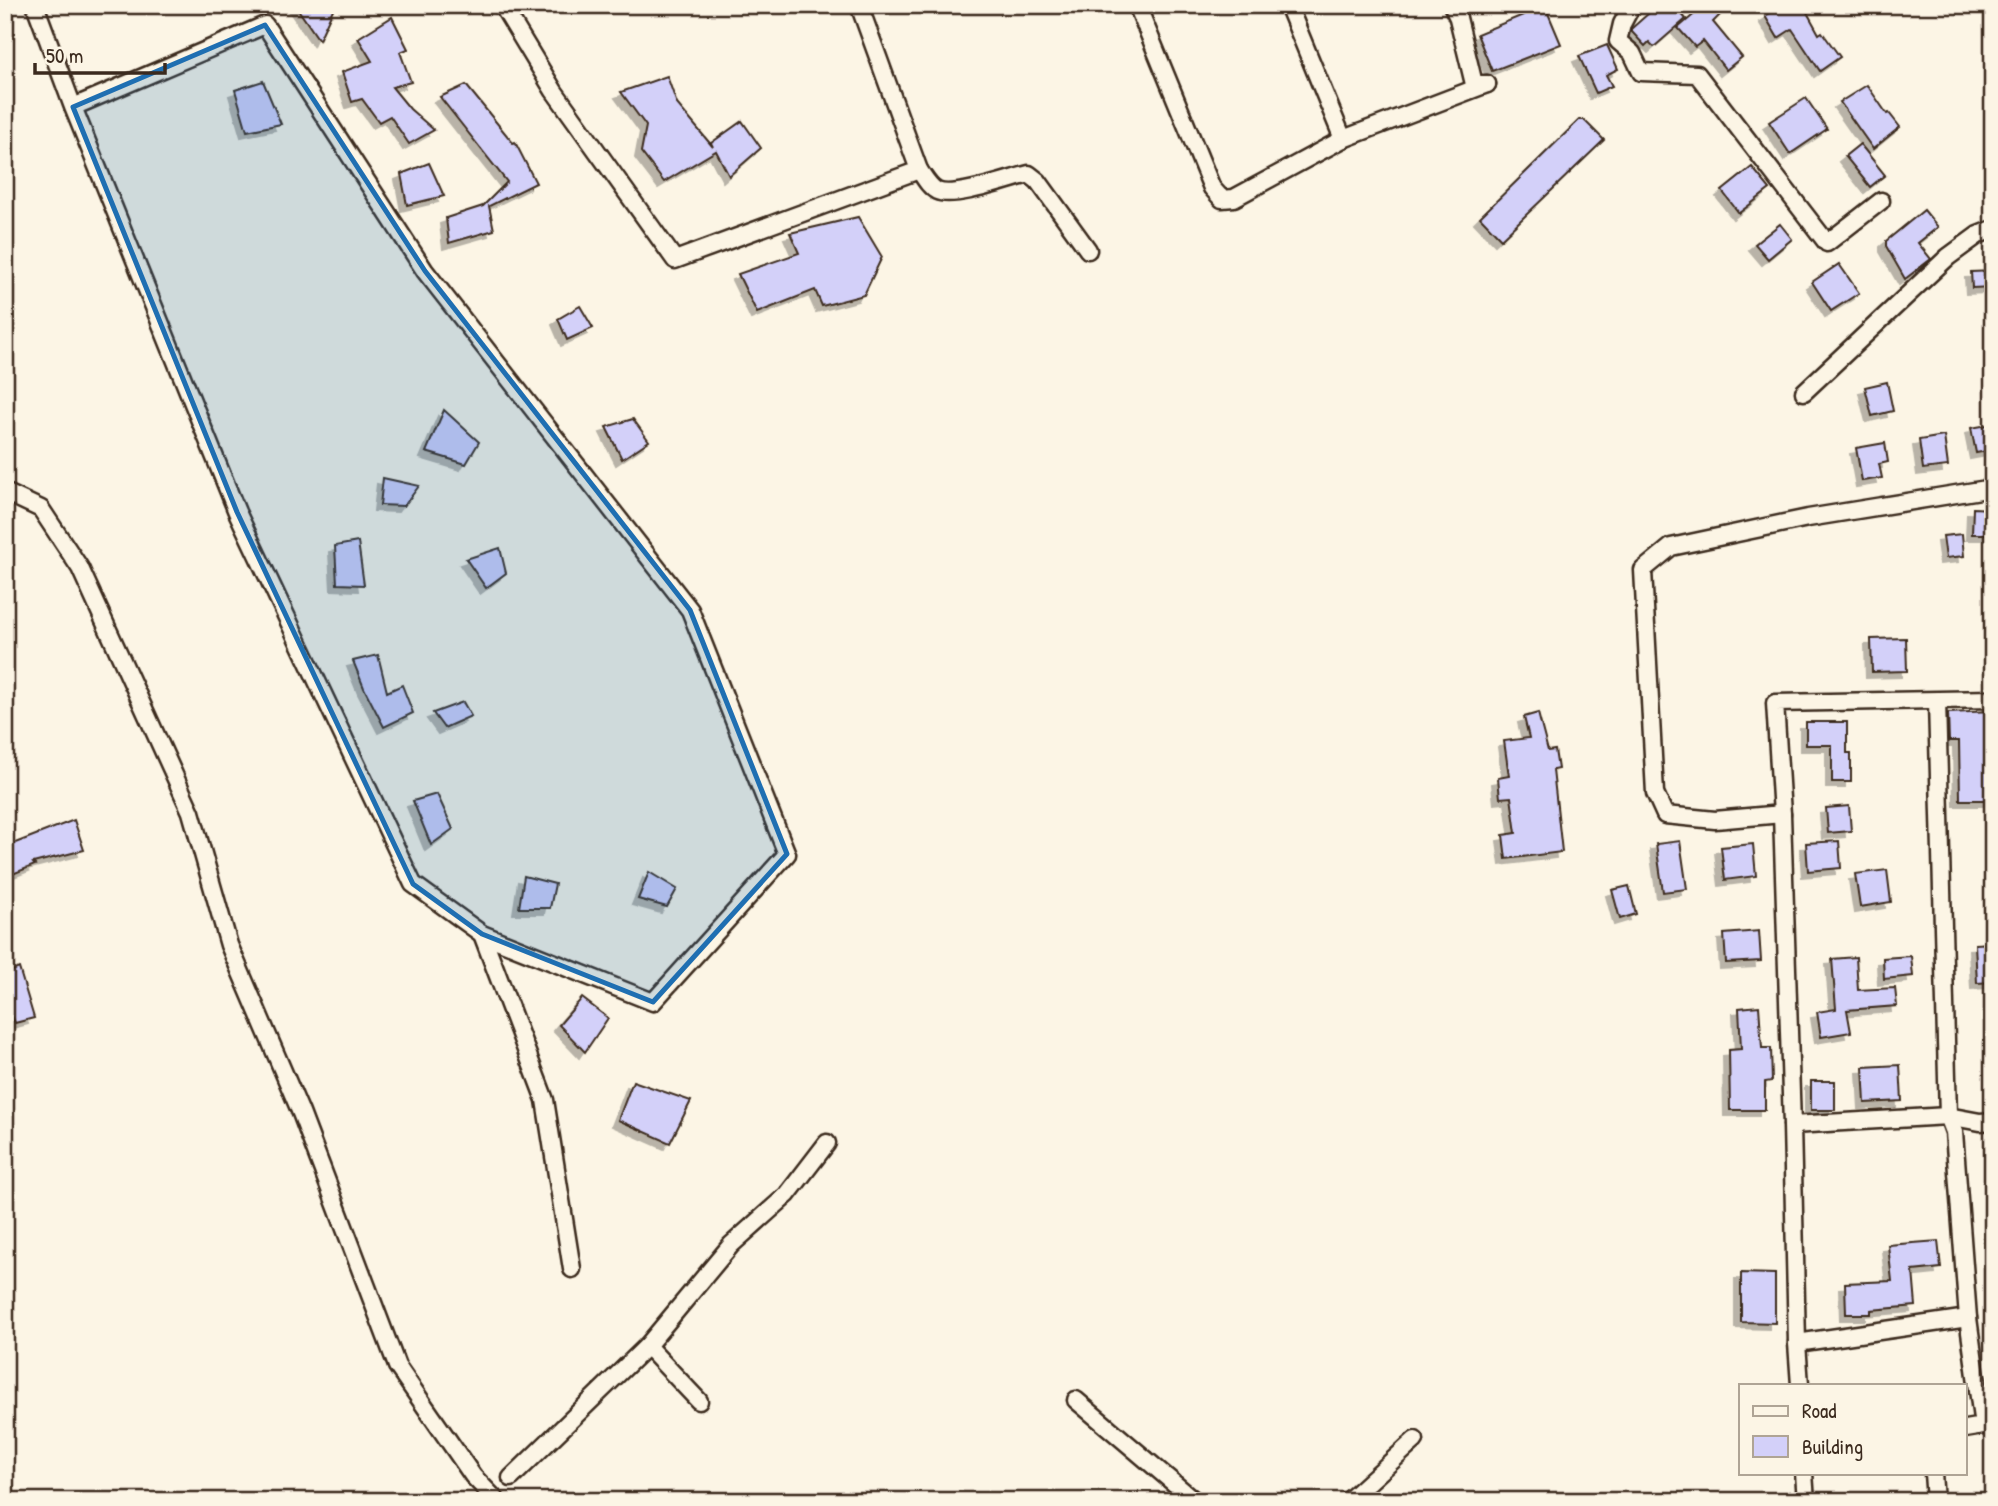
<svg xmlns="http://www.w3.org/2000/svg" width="1998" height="1506" font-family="'Patrick Hand',sans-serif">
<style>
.building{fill:#d3d0f9;stroke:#3b2a1e;stroke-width:2;filter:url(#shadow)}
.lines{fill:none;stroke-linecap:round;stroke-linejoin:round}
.street-casing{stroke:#3b2a1e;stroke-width:21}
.street{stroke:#fcf5e5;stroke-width:16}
.marked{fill:#1f6fb2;fill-opacity:0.2;stroke:#1f6fb2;stroke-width:5;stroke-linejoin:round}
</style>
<defs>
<filter id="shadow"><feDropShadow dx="-6" dy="6" stdDeviation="0" flood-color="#0004"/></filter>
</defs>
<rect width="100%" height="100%" fill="#fcf5e5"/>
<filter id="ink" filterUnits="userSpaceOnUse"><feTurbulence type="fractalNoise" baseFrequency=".0143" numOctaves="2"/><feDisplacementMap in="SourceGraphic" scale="14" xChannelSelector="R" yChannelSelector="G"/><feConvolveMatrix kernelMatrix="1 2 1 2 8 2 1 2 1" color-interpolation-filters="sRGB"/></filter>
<g filter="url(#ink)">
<g class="building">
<path d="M295,5H335L319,40Z"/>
<path d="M1658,5H1674L1686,19L1654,47L1649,42L1645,46L1631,31L1632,28Z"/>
<path d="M1705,5H1713L1721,14L1713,22L1742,57L1726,70L1703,41L1695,47L1678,28Z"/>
<path d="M1784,5H1803L1819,34L1822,32L1840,57L1820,71L1792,29L1778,38L1765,16Z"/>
<path d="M1545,6L1561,44L1492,71L1477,34Z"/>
<path d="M392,17L408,49L400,52L411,82L392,87L410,109L434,130L409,144L390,116L379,122L362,99L352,102L342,72L372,61L358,38Z"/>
<path d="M1607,45L1618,69L1606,75L1612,86L1596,93L1579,56Z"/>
<path d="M667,76L677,104L713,147L711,143L742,121L761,148L729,176L716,151L664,182L641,152L646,126L621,92Z"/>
<path d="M263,81L281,124L247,131L235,90Z"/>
<path d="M466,85L513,143L515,142L536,183L489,206L494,230L449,243L446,218L483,206L507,182L440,97Z"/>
<path d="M1867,85L1887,114L1889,113L1900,127L1873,149L1840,102Z"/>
<path d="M1806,98L1827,129L1790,154L1769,122Z"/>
<path d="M1579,120H1584L1604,140L1501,239L1480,217Z"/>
<path d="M1860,144L1885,175L1870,187L1845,156Z"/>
<path d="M429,163L444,196L407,205L401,174Z"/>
<path d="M1752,167L1770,189L1739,213L1722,191Z"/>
<path d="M1924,210L1938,227L1918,243L1931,259L1905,279L1886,246V241Z"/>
<path d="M858,217L882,257L864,295L822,306L815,290L757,313L738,274L799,253L790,233Z"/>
<path d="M1780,224L1792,239L1768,259L1755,244Z"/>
<path d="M1839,264L1859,293L1831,311L1812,282Z"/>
<path d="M1993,271V287L1972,288L1971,272Z"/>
<path d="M580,306L593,328L567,340L558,319Z"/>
<path d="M1887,382L1893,411L1872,416L1865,387Z"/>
<path d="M444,410L479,442L466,464L426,452Z"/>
<path d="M633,419L649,441L622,459L606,427Z"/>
<path d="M1993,424V450L1976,453L1971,428Z"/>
<path d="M1944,436L1948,466L1923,469L1919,440Z"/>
<path d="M1885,443L1888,462L1879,464L1882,478L1862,481L1856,448Z"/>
<path d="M383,478L419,486L404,506L380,505Z"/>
<path d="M1973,508L1991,509V534H1972Z"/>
<path d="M1962,534L1964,556L1946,558L1943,536Z"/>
<path d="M358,542L364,585L337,584L335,546Z"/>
<path d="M500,548L506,573L486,588L466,559Z"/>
<path d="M1906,638L1907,671L1872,672L1871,639Z"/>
<path d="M378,655L387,692L402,685L413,713L384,727L364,688L353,661Z"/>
<path d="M463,702L471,716L444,728L433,713Z"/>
<path d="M1993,711V800H1960L1959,741H1949L1948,713Z"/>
<path d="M1538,713L1548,751L1555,750L1558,769L1553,770L1562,852L1506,859L1503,835L1516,833L1511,797L1500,798L1498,778L1509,776L1504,741L1529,738L1524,717Z"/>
<path d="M1806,722H1847V753H1851V782H1832V745H1806Z"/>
<path d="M437,794L453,829L431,845L413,801Z"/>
<path d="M1849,806L1851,831L1828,833L1826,808Z"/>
<path d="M74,820L84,850L33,863L35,865L5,877V847Z"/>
<path d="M1680,841L1687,889L1663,892L1656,844Z"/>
<path d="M1839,841L1841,868L1808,871L1806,843Z"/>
<path d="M1753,844L1756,876L1725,880L1721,847Z"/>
<path d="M1887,870L1891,902L1860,907L1855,874Z"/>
<path d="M649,872L677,889L667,907L638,899Z"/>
<path d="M524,876L555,884L550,908H519Z"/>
<path d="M1629,886L1636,914L1620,919L1612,890Z"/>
<path d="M1759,931L1761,961L1726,963L1724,934Z"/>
<path d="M1993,943V982L1977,983L1975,944Z"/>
<path d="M1911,956L1913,976L1884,979L1883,958Z"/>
<path d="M1856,957L1858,990L1895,988L1897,1006L1847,1010L1851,1032L1821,1037L1817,1012L1836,1009L1832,959Z"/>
<path d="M19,968L34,1018L15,1023L5,998V974Z"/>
<path d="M582,998L608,1018L585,1052L559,1025Z"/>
<path d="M1759,1006L1762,1048H1771L1772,1081L1765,1082V1110H1730L1729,1050L1741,1049L1739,1008Z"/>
<path d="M1900,1065L1902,1101L1865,1103L1863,1067Z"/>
<path d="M633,1081L691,1101L670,1143L618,1120Z"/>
<rect x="1811" y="1081" width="24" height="29"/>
<path d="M1938,1241L1941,1268L1913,1271L1916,1306L1871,1310V1314H1846L1845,1283L1892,1281L1888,1245Z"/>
<path d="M1741,1273L1775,1274V1323L1741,1322Z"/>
</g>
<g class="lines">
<defs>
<g id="street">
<path d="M35,5L73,107L237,512L413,884L482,934L653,1002L787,854L690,610L425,271L265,25L73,107"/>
<path d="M502,5L554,91L675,260L919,170L859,5"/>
<path d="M1137,5L1212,188L1222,199L1234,198L1343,139L1487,84"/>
<path d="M1288,5L1343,139"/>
<path d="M1452,5L1458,18L1474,84H1487"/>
<path d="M1632,5L1622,24L1618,41L1632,53L1641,72L1697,74L1827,243L1881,201"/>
<path d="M919,170C924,177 929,187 937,191C954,199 1009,179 1029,174L1038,181L1088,250"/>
<path d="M1804,392L1948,257L1978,235L1993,229"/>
<path d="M5,492L41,509L80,568L191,812L229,945L301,1113L397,1366L473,1476L497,1501"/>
<path d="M1993,699L1775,703L1782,814L1792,1125L1948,1116L1980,1122L1993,1121"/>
<path d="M1937,701L1948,1116L1954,1132L1968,1318L1983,1426L1965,1429"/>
<path d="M1782,814L1715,820L1665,815L1655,793L1643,570L1671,547L1808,518L1993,488"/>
<path d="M482,934L545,1100L572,1269"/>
<path d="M1792,1125L1797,1343L1968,1318"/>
<path d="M1797,1343L1800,1385"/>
<path d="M647,1346L699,1401"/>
<path d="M1076,1400L1195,1501"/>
<path d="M1804,1473L1806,1501"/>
<path d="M1933,1473L1935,1501"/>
<path d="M511,1478L647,1346L731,1245L787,1195L827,1143"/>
<path d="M1348,1501L1415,1440"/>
</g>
</defs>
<use href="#street" class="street-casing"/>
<use href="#street" class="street"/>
</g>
</g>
<path class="marked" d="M265,25L425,271L690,610L787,854L653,1002L482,934L413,884L237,512L73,107Z"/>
<rect width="1998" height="1506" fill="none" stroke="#fcf5e5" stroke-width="28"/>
<rect x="14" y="14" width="1970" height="1478" fill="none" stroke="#3b2a1e" stroke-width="2.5" filter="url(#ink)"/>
<rect x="1739" y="1384" width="228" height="91" fill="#fcf5e5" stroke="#afa495" stroke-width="2"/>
<rect x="1753" y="1406" width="35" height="10" fill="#fcf5e5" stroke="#afa495" stroke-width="2"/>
<text x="1802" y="1418" font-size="21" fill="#3b2a1e">Road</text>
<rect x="1753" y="1436" width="35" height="21" fill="#d3d0f9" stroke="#afa495" stroke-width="2"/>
<text x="1802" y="1454" font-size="21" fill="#3b2a1e">Building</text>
<path d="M35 63v10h130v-10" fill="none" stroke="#3b2a1e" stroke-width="3.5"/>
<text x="46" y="63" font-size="21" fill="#3b2a1e" stroke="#fcf5e5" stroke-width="5" paint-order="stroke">50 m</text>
</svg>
